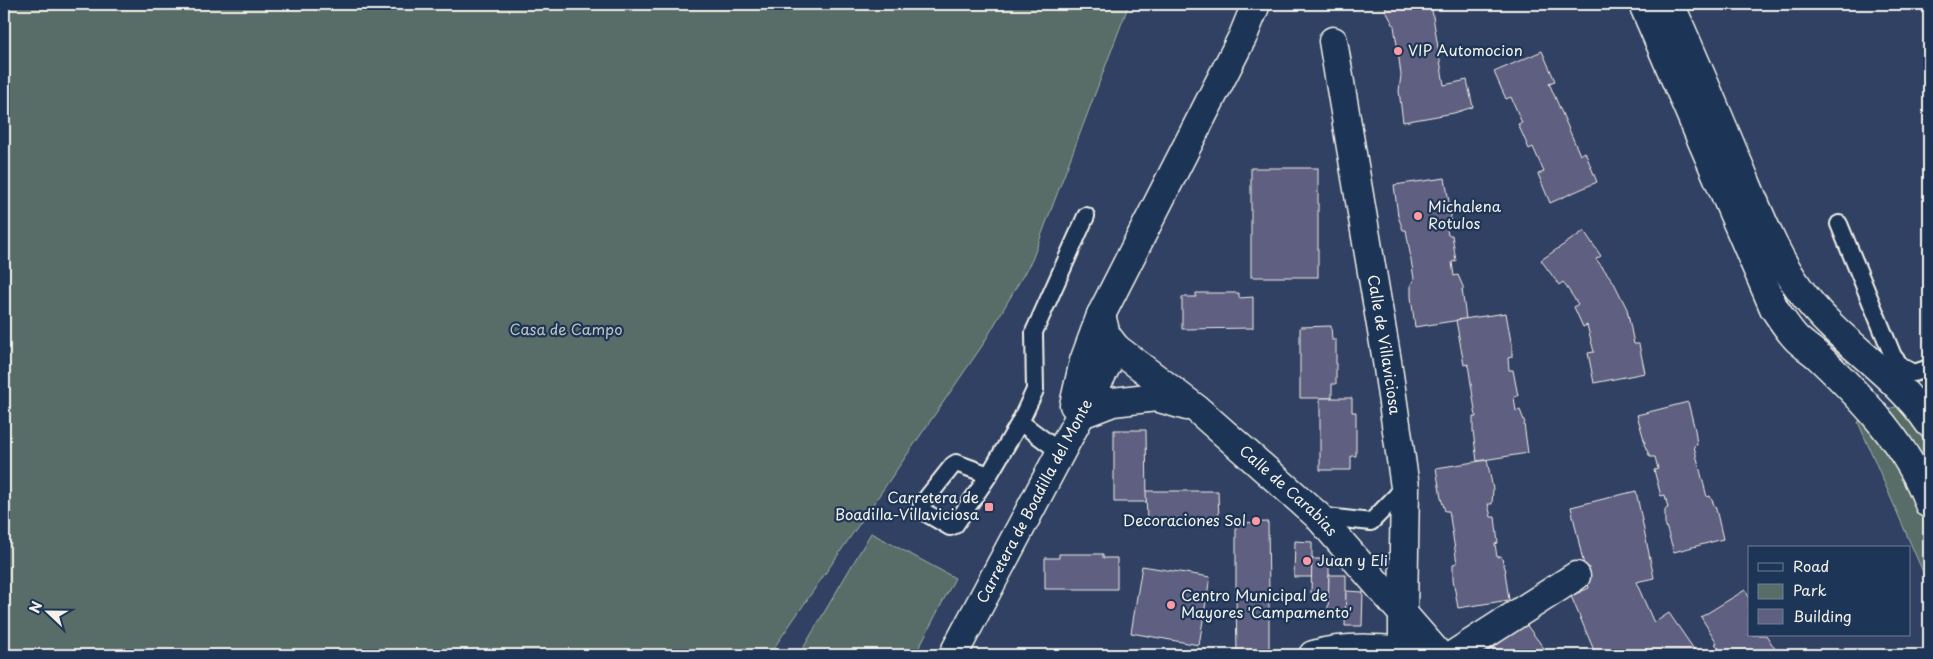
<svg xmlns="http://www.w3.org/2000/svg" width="1933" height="659" font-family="'Playpen Sans',sans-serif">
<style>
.green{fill:#586d68;stroke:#a6afa8}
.building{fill:#5e5f81;stroke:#f4f1e8}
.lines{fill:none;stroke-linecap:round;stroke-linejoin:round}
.lane-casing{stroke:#f4f1e8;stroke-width:20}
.street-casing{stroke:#f4f1e8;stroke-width:31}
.secondary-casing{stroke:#f4f1e8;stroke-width:31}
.highway-casing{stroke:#f4f1e8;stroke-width:31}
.lane{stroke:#1d3557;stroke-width:16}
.street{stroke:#1d3557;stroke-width:28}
.secondary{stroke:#1d3557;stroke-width:28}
.highway{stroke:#1d3557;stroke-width:28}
.poi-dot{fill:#ff9aa2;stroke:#1d3557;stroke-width:2}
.labels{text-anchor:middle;stroke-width:4.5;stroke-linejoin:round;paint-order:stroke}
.poi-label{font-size:15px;fill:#f4f1e8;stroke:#1d3557;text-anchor:start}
.park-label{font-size:15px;fill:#bdc3bb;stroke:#1d3557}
.street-label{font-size:15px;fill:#f4f1e8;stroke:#1d3557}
</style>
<rect width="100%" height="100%" fill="#304163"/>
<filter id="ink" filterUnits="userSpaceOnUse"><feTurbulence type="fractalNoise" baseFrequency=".02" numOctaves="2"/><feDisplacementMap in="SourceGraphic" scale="10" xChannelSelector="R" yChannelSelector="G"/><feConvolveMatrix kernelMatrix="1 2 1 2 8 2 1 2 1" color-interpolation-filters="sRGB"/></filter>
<g filter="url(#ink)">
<g class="green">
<path d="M4,4H1129L1032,260L982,346L769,655H4Z"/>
<path d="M1929,393V586L1858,422Z"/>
<path d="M871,533L955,578L915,655H799Z"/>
</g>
<g class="building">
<path d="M1385,4H1431L1444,85L1467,80L1473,107L1454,113L1403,122L1399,91L1401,75L1398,51L1394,26L1386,11Z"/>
<path d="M1542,51L1555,81L1549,83L1580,155L1585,152L1597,182L1550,203L1538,174L1544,172L1533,147L1529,149L1518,124L1522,123L1511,97L1506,99L1494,72Z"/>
<rect x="1251" y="168" width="67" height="109"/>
<path d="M1445,178L1450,208H1452L1450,222L1446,223L1448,235H1452L1456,261L1452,262L1454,276L1458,275L1464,289H1462L1466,319L1415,327L1411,297V284L1414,279L1410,253L1406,230H1403L1398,216L1394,185Z"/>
<path d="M1584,231L1601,256L1596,259L1613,281L1627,309L1634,344H1639L1645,373L1594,383L1588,353L1594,352L1587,325L1583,327L1574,307L1578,304L1563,282L1559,285L1541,260Z"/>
<path d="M1196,293H1239V298L1253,297V328L1182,329V297H1196Z"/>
<path d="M1506,313L1511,342H1512V357L1508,358L1509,370H1513L1518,396L1514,397L1516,411L1520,410L1525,423L1524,424L1528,453L1477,461L1473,431V417H1476L1468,364L1464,365L1456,320Z"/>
<path d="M1331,326L1332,340H1336V384H1332V398H1300V327Z"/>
<path d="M1320,398H1352V412H1356V456H1351V470H1320Z"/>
<path d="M1688,402L1695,430L1697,445L1694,446L1701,474L1707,497L1710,496L1716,509L1723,539L1674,552L1665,523V509L1668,508L1665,495L1661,496L1654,470L1658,469L1655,457H1650L1644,444L1645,443L1637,415Z"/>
<path d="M1114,430H1146L1147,502H1114Z"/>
<path d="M1487,460L1493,489L1492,504H1488L1491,517H1495L1498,543L1495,544L1497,557L1501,556L1506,571L1505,572L1509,600L1458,608L1453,579V564L1457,563L1449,511H1445L1441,498L1436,468Z"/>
<path d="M1146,491H1218L1219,523H1147Z"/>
<path d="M1636,491L1654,578L1636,582L1654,623L1669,613L1698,655H1619L1617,653L1611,655H1596L1571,596L1589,588L1571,507Z"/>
<path d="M1268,522L1269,595H1236V523Z"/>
<path d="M1295,541L1312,542V577H1294Z"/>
<path d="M1059,554H1103V558H1117V589H1045V558H1059Z"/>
<path d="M1312,559H1329V594L1311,593Z"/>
<path d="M1142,566L1210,577L1199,645L1131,633Z"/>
<path d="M1329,575H1346V610H1328Z"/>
<path d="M1745,590L1749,597V635H1766L1779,655H1731L1730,653L1726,655L1715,644L1717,643L1701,617Z"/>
<path d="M1346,591L1363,592L1362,626H1345Z"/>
<path d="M1236,595H1269V655H1237Z"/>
<path d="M1525,623L1549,655H1484Z"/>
</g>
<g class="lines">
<defs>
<g id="lane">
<path d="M1839,224L1893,356L1902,367L1914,373L1929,368"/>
<path d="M1060,452L1020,422L1035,390L1034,332L1086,216"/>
<path d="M989,475L956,463L953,465L922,504L921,510L950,527L955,525L989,475L1020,422"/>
<path d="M1318,516L1371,522L1405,487"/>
</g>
<g id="street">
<path id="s1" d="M1333,41L1387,361L1405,487L1403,613"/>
<path id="s2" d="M1116,348L1198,410L1318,516L1439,655"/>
<path d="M1079,415L1113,402L1156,397L1187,406"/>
<path d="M1313,655C1342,646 1392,647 1422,655"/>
<path d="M1453,655L1576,576"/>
</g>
<g id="secondary">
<path d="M1074,405L1084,361L1101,315"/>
<path d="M1403,613V655"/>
<path id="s3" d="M953,655L1116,348L1106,335L1101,315"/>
</g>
<g id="highway">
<path d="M1643,4L1774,308C1781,318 1788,330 1797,339C1804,346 1813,351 1820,358C1864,400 1909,447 1929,504"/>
<path d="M1670,4C1694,58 1717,113 1740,168C1759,213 1776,260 1807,299C1843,345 1896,374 1929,423"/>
<path d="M1101,315L1243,36L1256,4"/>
</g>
</defs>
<use href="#lane" class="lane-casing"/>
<use href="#street" class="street-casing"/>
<use href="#secondary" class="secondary-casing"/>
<use href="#highway" class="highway-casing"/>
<use href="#lane" class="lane"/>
<use href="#street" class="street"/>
<use href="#secondary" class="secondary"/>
<use href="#highway" class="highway"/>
</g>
</g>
<g class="poi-dot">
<circle cx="1398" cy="51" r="5"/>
<circle cx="1418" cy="216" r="5"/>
<rect x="984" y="502" width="10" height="10" rx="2.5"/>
<circle cx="1256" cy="521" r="5"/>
<circle cx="1307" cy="561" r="5"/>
<circle cx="1171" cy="605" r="5"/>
</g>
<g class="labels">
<g class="poi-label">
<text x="1408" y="56">VIP Automocion</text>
<text x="1428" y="212">Michalena<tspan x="1428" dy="17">Rotulos</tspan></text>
<text x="979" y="503" text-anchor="end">Carretera de<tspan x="979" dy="17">Boadilla-Villaviciosa</tspan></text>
<text x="1246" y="526" text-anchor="end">Decoraciones Sol</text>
<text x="1317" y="566">Juan y Eli</text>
<text x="1181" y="601">Centro Municipal de<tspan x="1181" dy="17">Mayores 'Campamento'</tspan></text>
</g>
<g class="park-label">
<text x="566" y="335">Casa de Campo</text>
</g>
<g class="street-label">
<text dy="5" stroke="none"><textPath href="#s1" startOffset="308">Calle de Villaviciosa</textPath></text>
<text dy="5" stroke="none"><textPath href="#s2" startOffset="224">Calle de Carabias</textPath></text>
<text dy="5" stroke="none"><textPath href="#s3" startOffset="174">Carretera de Boadilla del Monte</textPath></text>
</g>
</g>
<rect width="1933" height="659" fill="none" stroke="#1d3557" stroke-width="20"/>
<rect x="10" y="10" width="1913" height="639" fill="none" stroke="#f4f1e8" stroke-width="2" filter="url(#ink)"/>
<rect x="1748" y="546" width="162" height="90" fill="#1d3557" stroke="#738091"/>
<rect x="1758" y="563" width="25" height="8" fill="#1d3557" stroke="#738091"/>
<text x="1793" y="572" font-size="15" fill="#f4f1e8">Road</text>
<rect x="1758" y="584" width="25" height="15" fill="#586d68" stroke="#738091"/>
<text x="1793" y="596" font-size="15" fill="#f4f1e8">Park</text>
<rect x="1758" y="609" width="25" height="15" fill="#5e5f81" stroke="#738091"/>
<text x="1793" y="622" font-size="15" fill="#f4f1e8">Building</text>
<g transform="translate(48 612) rotate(292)" stroke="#1d3557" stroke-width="4" paint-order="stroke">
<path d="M0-4L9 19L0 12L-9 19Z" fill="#f4f1e8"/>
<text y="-8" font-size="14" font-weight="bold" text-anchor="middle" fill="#f4f1e8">N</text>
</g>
</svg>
